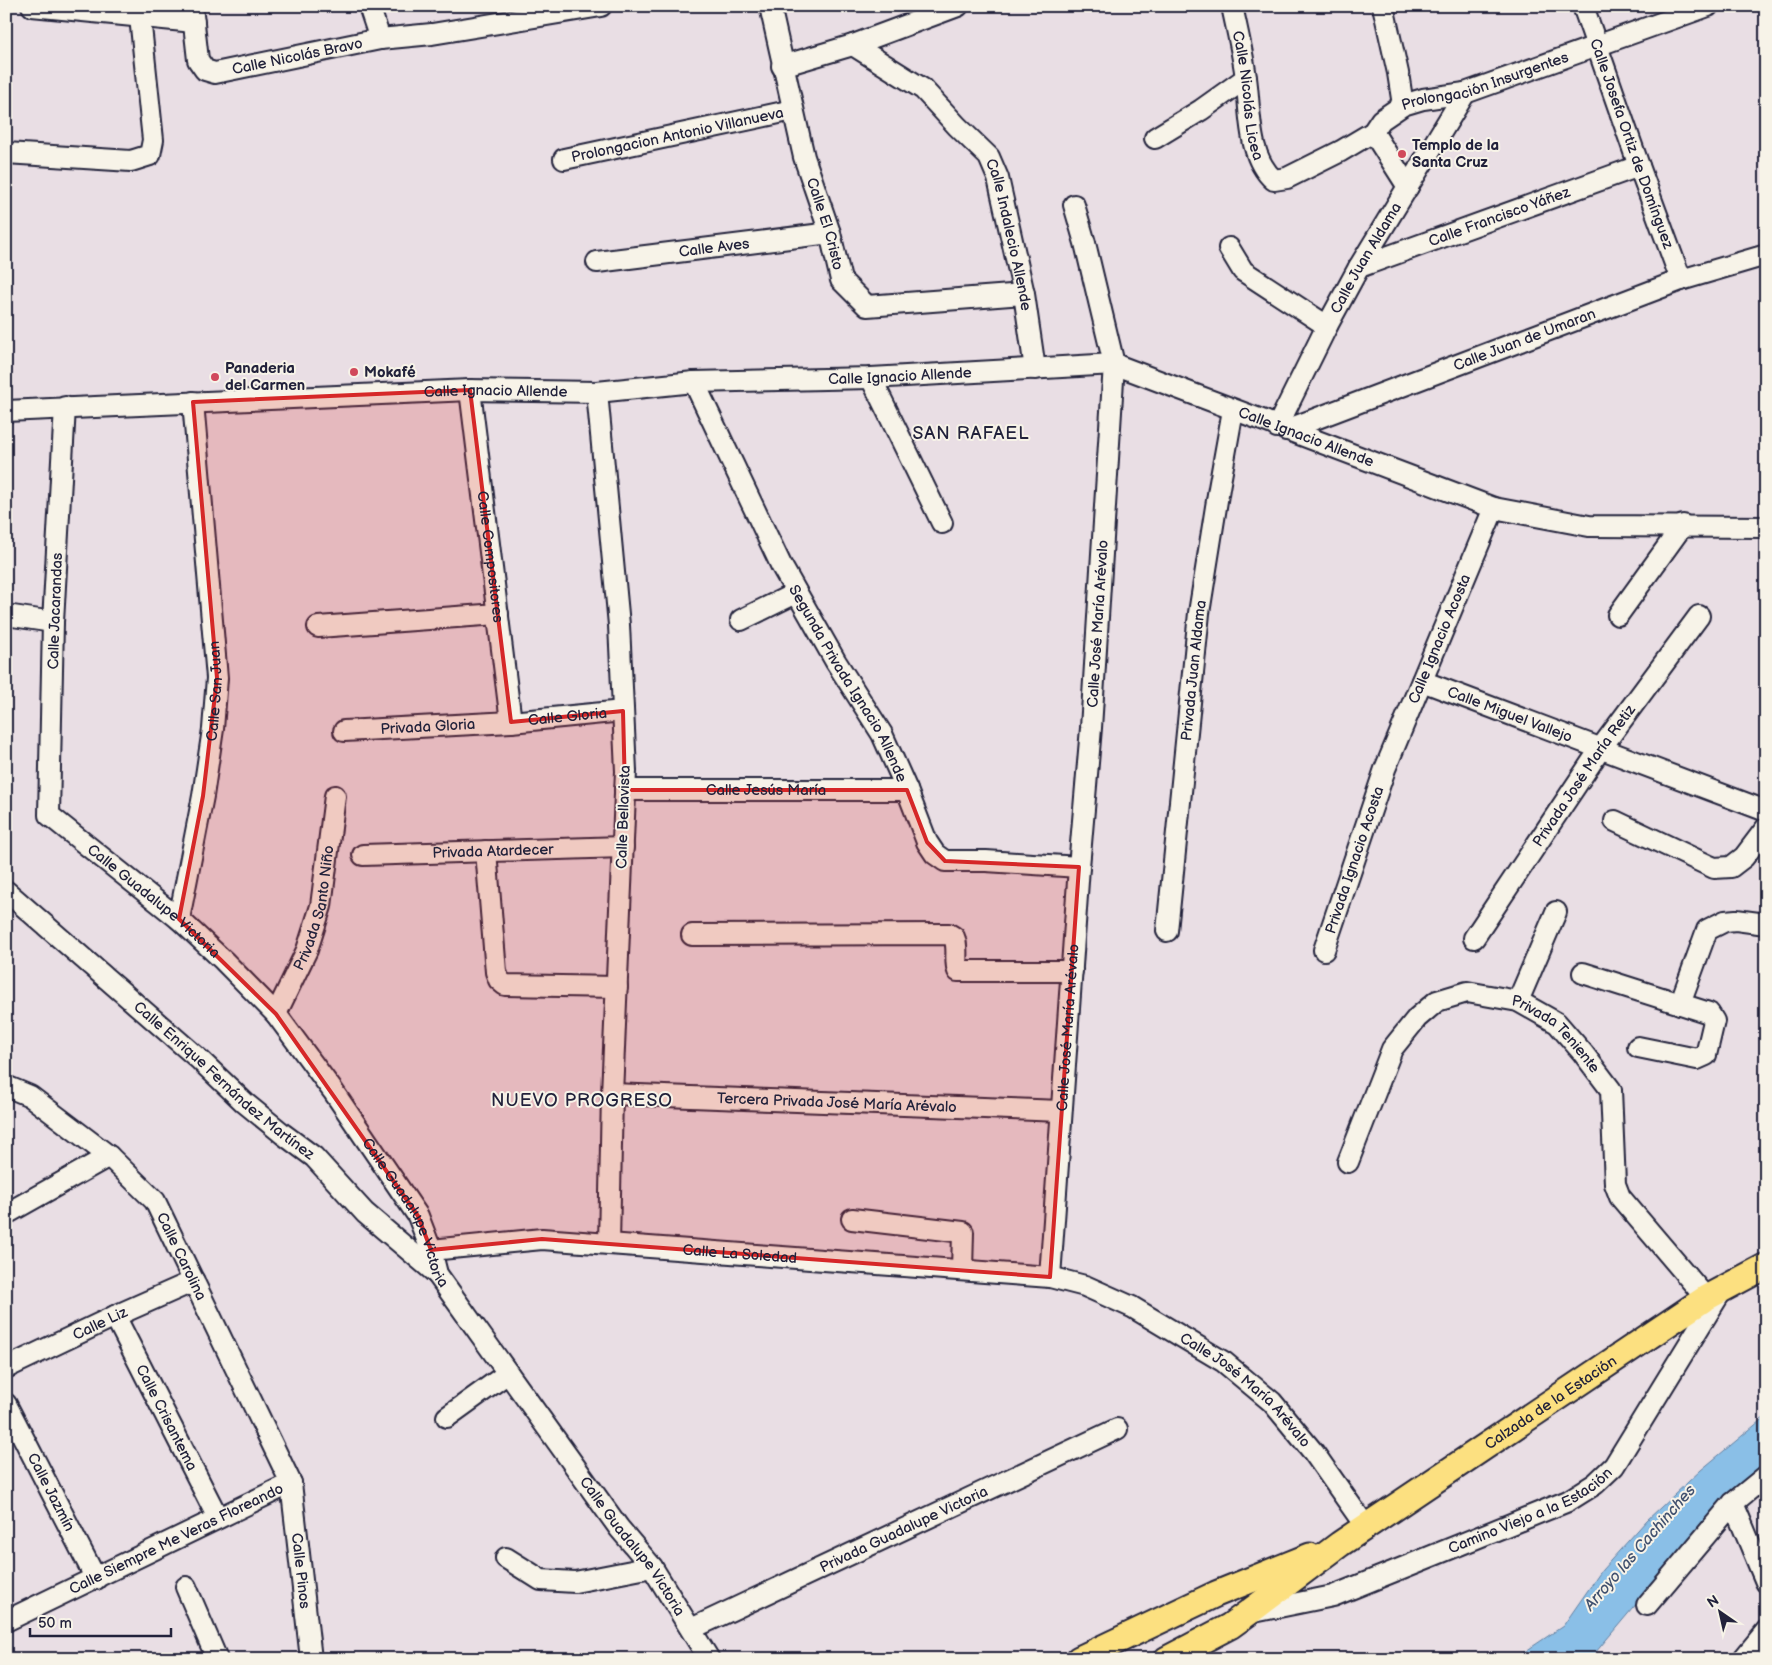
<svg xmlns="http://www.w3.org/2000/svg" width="1772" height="1665" font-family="'Balsamiq Sans',sans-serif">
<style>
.water{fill:#8abfe7;stroke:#6080a2}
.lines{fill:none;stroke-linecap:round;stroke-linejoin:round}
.minor-casing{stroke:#22223b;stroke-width:24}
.major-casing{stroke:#22223b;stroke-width:29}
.minor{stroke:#f7f3e8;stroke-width:20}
.major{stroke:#fce080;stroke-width:25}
.marked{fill:#d62828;fill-opacity:0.2;stroke:#d62828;stroke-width:4;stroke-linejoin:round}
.poi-dot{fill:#d1495b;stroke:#f7f3e8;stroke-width:2}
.labels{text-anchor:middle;stroke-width:4;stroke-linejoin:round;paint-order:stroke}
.street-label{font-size:15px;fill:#22223b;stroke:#f7f3e8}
.poi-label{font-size:15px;font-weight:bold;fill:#22223b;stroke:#f7f3e8;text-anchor:start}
.water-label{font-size:16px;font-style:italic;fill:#41516f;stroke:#f7f3e8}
.quarter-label{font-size:18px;letter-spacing:1px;fill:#22223b;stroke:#f7f3e8}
</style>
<rect width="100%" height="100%" fill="#e9dee4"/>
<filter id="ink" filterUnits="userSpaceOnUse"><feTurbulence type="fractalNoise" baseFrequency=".02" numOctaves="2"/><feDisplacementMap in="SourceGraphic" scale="10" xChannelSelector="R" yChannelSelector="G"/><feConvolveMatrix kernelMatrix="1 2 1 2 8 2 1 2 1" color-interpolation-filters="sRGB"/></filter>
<g filter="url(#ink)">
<path class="water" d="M1766,1416V1466L1728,1495L1590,1659H1514L1563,1626L1602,1570L1647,1520L1701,1470Z"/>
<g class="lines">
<defs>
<g id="minor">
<path d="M32,6L194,22"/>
<path id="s1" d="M192,6L198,60L205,70L215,73L380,39L432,34L601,6"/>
<path d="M369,6L380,39"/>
<path id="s2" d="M770,6L804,157L830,233L841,280L867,306L1024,294"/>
<path id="s3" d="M1232,6C1237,30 1243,54 1246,78C1251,112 1247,156 1274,180L1287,178L1341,151L1373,132L1381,120L1403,105L1423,99L1465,93L1708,6"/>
<path d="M1383,6L1398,73L1403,105"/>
<path id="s4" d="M1583,6L1639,166L1681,280"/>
<path id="s5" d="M853,45L923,89L957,126L989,157L998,178L1024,294L1035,369"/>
<path d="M782,66L853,45L958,6"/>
<path d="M1373,132L1408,187"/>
<path d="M1155,138L1201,110L1246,78"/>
<path d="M6,153L131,161L150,155L153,140L140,17"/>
<path id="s6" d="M564,159L793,110"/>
<path d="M1229,248L1243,271L1327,326"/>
<path id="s7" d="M597,262L830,233"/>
<path id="s8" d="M1359,267L1639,166"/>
<path d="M871,378L942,523"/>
<path id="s9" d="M694,382L781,565L836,662L882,734L907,790L927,842L935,854L945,861H986L1079,867"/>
<path id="s10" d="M470,390L511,722"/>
<path d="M597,392L619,625L626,771L612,1094L609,1244"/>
<path id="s11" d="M65,407L53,622L49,815L179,919L223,960L276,1014L333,1091L418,1216L431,1250L437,1274L619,1528L652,1567L709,1659"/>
<path id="s12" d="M6,411L470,390L597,392L694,382L871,378L1114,364L1494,508L1589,526L1766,527"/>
<path id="s13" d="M1277,427L1327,326L1359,267L1465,93"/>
<path id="s14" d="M1286,430L1681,280L1766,255"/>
<path d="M6,615L53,622"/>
<path d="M1618,615L1683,525"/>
<path d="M741,620L796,593"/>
<path d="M318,627L498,614"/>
<path id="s15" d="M1422,681L1766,811"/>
<path id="s16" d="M344,731L511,722L623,711"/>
<path id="s17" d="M625,790H907"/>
<path d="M1615,821L1714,868L1731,867L1744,857L1766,828"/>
<path d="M486,851L496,972L499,980L505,985L617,987"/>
<path id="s18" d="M363,855L623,847"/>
<path id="s19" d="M6,891L200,1060L245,1103L283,1134L314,1157L365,1213L437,1274"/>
<path id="s20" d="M179,919L203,796L213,729L217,678L193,402"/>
<path id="s21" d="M1167,931L1199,613L1219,488L1233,410"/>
<path d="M692,935L949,934L954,937C959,948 954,960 958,971H1072"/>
<path id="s22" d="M1474,938L1601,748L1699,616"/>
<path id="s23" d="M1324,950L1385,769L1494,508"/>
<path d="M1583,973L1709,1013L1714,1021L1706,1055L1697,1059L1638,1047"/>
<path d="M1518,1001L1556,912"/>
<path d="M1680,1004L1707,930L1725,921L1736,920L1766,924"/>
<path id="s24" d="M276,1014L307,950L321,906L335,796"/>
<path id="s25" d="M6,1086L30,1096L109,1156L155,1201L291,1483L311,1659"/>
<path id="s26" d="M612,1094L1061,1111"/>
<path id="s27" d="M1348,1162L1392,1049L1417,1018L1437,1001L1467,992L1518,1001L1557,1023L1583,1053L1611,1090L1615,1184L1620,1197L1706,1298"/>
<path d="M6,1214L109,1156"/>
<path d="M852,1219L963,1232L962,1270"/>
<path id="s28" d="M431,1250L542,1239L1050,1277L1085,1286L1132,1307L1224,1362L1272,1402L1314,1453L1366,1527"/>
<path id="s29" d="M1050,1277L1079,867L1091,728L1114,364L1085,243L1074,205"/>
<path id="s30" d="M115,1316L218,1518"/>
<path id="s31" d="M6,1368L115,1316L194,1281"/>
<path id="s32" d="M6,1404L96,1579"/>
<path d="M447,1417L508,1373"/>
<path d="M1733,1503L1766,1582"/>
<path d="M506,1558L541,1580L575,1582L652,1567"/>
<path d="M186,1587L217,1659"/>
<path d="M1647,1605L1733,1503L1766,1476"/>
<path id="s33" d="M1249,1613L1333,1596L1568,1501L1595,1484L1614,1466L1722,1290"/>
<path id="s34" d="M6,1621L291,1483"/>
<path id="s35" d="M691,1629L1117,1429"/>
<path d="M1743,1659L1766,1631"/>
</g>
<g id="major">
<path d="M1079,1659L1216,1594L1310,1556"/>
<path id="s36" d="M1167,1659L1230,1626L1248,1613L1340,1544L1706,1298L1766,1266"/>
</g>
</defs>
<use href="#minor" class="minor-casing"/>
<use href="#major" class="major-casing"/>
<use href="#minor" class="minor"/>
<use href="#major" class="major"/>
</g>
</g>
<path class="marked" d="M470,390L511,722L623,711L625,790H907L927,842L945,861L1079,867L1050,1277L542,1239L431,1250L418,1216L276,1014L179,919L203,796L217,678L193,402Z"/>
<g class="poi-dot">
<circle cx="1402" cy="154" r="5"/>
<circle cx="354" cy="372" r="5"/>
<circle cx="215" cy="377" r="5"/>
</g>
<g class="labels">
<g class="street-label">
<text dy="5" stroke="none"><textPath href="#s1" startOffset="161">Calle Nicolás Bravo</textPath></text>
<text dy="5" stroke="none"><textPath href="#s3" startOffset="419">Prolongación Insurgentes</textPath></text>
<text dy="5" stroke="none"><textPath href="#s3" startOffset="91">Calle Nicolás Licea</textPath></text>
<text dy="5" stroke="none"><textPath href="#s6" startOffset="116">Prolongacion Antonio Villanueva</textPath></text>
<text dy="5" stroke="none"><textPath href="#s4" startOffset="146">Calle Josefa Ortiz de Domínguez</textPath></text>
<text dy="5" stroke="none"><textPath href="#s8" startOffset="149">Calle Francisco Yáñez</textPath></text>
<text dy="5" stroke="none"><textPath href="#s2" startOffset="225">Calle El Cristo</textPath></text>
<text dy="5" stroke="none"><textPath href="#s5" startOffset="258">Calle Indalecio Allende</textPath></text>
<text dy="5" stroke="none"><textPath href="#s7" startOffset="118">Calle Aves</textPath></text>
<text dy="5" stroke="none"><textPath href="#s13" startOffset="191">Calle Juan Aldama</textPath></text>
<text dy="5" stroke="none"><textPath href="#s14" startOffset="255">Calle Juan de Umaran</textPath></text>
<text dy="5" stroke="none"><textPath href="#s12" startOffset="895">Calle Ignacio Allende</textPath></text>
<text dy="5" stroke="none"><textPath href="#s12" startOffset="490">Calle Ignacio Allende</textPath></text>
<text dy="5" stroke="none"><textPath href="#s12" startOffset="1315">Calle Ignacio Allende</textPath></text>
<text dy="5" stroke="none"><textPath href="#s10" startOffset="168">Calle Compositores</textPath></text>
<text transform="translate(55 611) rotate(-88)" y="5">Calle Jacarandas</text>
<text dy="5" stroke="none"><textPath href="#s29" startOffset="655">Calle José María Arévalo</textPath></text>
<text dy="5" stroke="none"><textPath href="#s23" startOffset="332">Calle Ignacio Acosta</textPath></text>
<text dy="5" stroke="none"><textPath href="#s21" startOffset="262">Privada Juan Aldama</textPath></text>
<text dy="5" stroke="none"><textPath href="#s9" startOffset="339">Segunda Privada Ignacio Allende</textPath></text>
<text dy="5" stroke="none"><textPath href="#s20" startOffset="231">Calle San Juan</textPath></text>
<text dy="5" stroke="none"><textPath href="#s15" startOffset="94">Calle Miguel Vallejo</textPath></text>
<text dy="5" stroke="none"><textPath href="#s16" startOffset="224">Calle Gloria</textPath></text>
<text dy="5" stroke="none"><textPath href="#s16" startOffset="84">Privada Gloria</textPath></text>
<text dy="5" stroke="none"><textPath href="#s22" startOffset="196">Privada José María Retiz</textPath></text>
<text dy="5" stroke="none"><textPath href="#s17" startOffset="141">Calle Jesús María</textPath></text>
<text transform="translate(623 817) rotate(-88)" y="5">Calle Bellavista</text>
<text dy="5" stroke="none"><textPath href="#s18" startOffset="130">Privada Atardecer</textPath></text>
<text dy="5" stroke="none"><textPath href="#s23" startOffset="95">Privada Ignacio Acosta</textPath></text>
<text dy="5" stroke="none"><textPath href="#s11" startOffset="544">Calle Guadalupe Victoria</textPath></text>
<text dy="5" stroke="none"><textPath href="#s24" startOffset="114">Privada Santo Niño</textPath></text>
<text dy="5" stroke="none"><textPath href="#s29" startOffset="250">Calle José María Arévalo</textPath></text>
<text dy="5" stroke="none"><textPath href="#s27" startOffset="321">Privada Teniente</textPath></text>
<text dy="5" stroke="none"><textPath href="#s19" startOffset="289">Calle Enrique Fernández Martínez</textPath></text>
<text dy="5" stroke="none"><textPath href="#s26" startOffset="225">Tercera Privada José María Arévalo</textPath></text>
<text dy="5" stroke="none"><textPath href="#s11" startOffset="949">Calle Guadalupe Victoria</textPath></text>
<text dy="5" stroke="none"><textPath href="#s28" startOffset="310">Calle La Soledad</textPath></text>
<text dy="5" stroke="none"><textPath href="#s25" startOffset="251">Calle Carolina</textPath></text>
<text dy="5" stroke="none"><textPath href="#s31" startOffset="104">Calle Liz</textPath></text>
<text dy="5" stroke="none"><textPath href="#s28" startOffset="850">Calle José María Arévalo</textPath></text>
<text dy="5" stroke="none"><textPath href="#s36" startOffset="462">Calzada de la Estación</textPath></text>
<text dy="5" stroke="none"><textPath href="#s30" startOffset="114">Calle Crisantema</textPath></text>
<text dy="5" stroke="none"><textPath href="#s32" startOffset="99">Calle Jazmín</textPath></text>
<text dy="5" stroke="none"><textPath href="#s33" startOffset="301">Camino Viejo a la Estación</textPath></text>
<text dy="5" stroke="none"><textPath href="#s35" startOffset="235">Privada Guadalupe Victoria</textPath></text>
<text dy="5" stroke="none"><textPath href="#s34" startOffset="189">Calle Siempre Me Veras Floreando</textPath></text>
<text dy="5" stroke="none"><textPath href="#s11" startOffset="1354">Calle Guadalupe Victoria</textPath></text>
<text dy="5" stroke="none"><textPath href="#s25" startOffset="591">Calle Pinos</textPath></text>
</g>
<g class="poi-label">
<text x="1412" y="150">Templo de la<tspan x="1412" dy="17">Santa Cruz</tspan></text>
<text x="225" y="373">Panaderia<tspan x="225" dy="17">del Carmen</tspan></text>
<text x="364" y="377">Mokafé</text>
</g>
<g class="water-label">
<text transform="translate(1639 1547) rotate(-49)" y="6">Arroyo las Cachinches</text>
</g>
<g class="quarter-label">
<text x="971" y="439">SAN RAFAEL</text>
<text x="582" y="1106">NUEVO PROGRESO</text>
</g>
</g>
<rect width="1772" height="1665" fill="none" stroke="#f7f3e8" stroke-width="25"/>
<rect x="12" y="12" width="1747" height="1640" fill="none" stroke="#22223b" stroke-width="2" filter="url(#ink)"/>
<g transform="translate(1720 1612) rotate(326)" stroke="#f7f3e8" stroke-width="4" paint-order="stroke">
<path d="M0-4L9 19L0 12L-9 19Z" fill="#22223b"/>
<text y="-8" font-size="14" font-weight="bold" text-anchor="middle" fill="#22223b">N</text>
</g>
<path d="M30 1628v8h141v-8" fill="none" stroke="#22223b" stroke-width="2.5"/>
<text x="38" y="1628" font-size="15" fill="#22223b" stroke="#f7f3e8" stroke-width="4" paint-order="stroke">50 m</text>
</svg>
